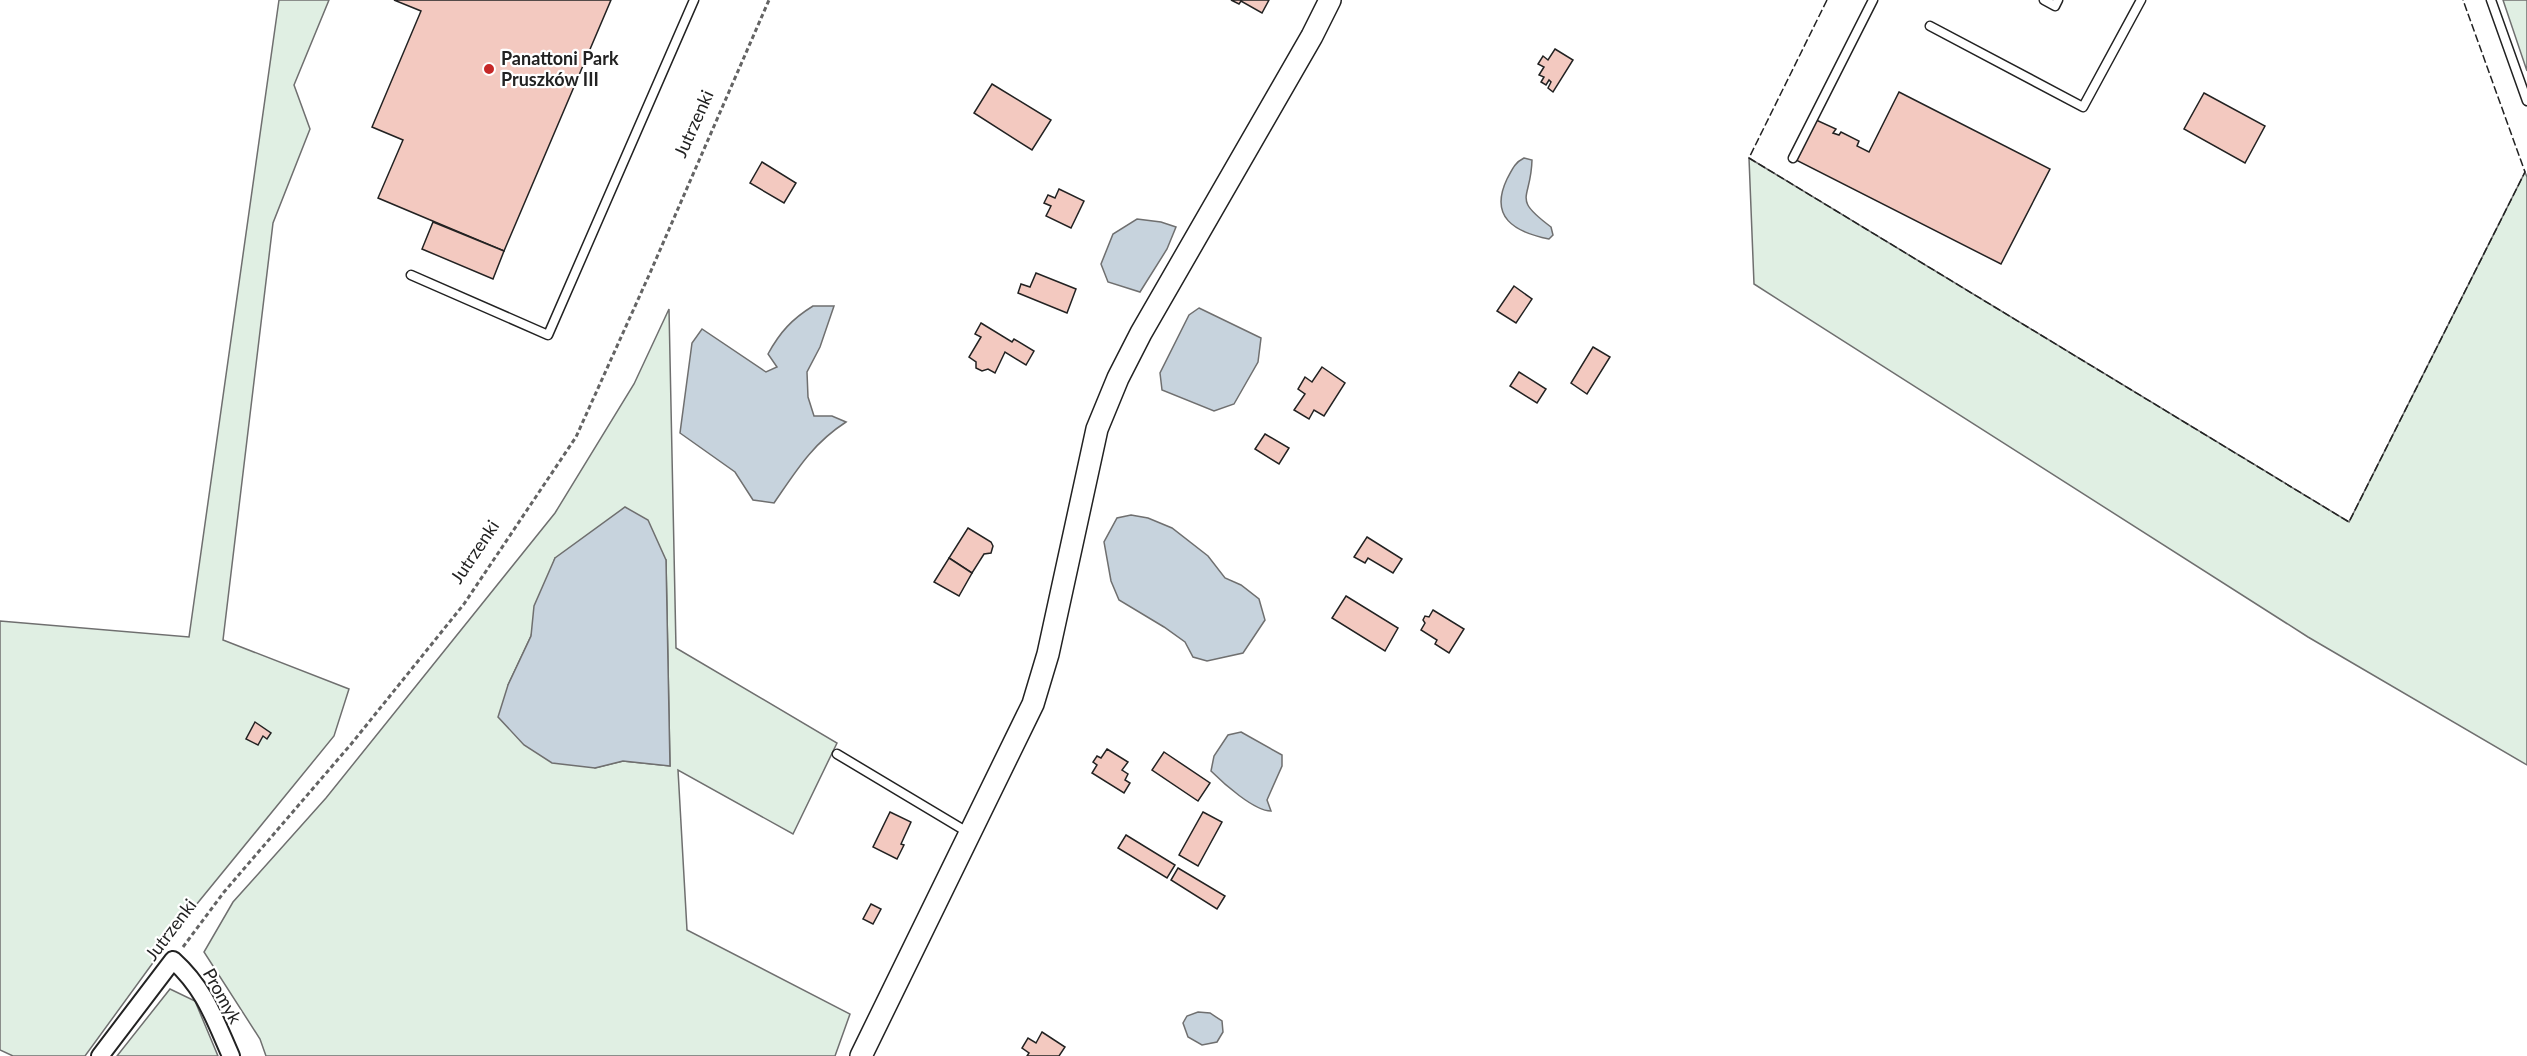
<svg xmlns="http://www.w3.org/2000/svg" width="2527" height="1056" font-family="Lato,sans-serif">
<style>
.green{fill:#e0efe3;stroke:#6f6f6f;stroke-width:1.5;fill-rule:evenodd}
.water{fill:#c7d3dd;stroke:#6f6f6f;stroke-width:1.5}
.building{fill:#f3c9c0;stroke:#222;stroke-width:1.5}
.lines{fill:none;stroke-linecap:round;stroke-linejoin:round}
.service-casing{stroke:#222;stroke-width:11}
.minor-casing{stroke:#222;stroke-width:20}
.tertiary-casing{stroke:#222;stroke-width:24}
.path{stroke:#646464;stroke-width:3;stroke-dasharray:4.5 3;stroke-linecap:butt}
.service{stroke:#fff;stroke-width:8}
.minor{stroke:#fff;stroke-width:16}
.tertiary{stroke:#fff;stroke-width:21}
.fence{stroke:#222;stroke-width:1.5;stroke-dasharray:8 3;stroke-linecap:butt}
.poi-dot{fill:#c62828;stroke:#fff;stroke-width:2}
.labels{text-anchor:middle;stroke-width:4.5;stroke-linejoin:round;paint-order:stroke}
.poi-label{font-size:18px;font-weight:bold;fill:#222;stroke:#fff;text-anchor:start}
.street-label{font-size:18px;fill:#222;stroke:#fff}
</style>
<rect width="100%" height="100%" fill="#fff"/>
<g class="green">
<path d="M279,0H329L294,85L310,129L273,223L223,640L349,689L334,736L187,916L85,1056H13L0,1050V621L189,637Z"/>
<path d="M2503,0H2527V71Z"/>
<path d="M1749,158L2349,522L2525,172L2527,177V765L2308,637L1754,284Z"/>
<path d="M669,309L676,648L837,743L793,834L678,770L687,930L850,1014L835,1056H266L260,1039L204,952L233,902L326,798L555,513L634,384ZM555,558L666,560L670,766L623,761L595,768L508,685L531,636Z"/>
<path d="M170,989L195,1001L218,1056H117Z"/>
</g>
<g class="water">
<path d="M1524,158L1532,160C1531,201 1511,197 1551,227L1553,235L1549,239C1514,232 1489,217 1507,179C1512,170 1514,163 1524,158Z"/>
<path d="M1137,219L1161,222L1176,227L1167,249L1140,292L1108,282L1101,264L1113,234Z"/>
<path d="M813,306H834L820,347L807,372L808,397L814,416H832L846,422C812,444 796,471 774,503L753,500L735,472L680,433L692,343L702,329L766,372L777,367L768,354C780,332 792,319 813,306Z"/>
<path d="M1199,308L1261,338L1258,362L1234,404L1214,411L1162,390L1160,373L1189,315Z"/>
<path d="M625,507L648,520L666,560L670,766L623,761L595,768L552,763L524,745L498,717L508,685L531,636L534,606L555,558Z"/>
<path d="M1131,515L1148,518L1172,528L1208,556L1225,578L1241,585L1259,599L1265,620L1243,653L1207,661L1193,657L1185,642L1164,627L1119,600L1111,581L1104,542L1117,518Z"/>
<path d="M1241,732L1282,755V766L1267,800L1271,811C1254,811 1223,783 1211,771L1214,756L1228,735Z"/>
<path d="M1198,1012L1210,1013L1222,1021L1223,1032L1217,1042L1202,1045L1188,1037L1183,1023L1187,1016Z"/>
</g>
<g class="building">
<path d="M394,0H611L504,251L378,198L403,140L372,127L421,11Z"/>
<path d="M1231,0H1269L1262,13L1241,1L1239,4Z"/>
<path d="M1555,49L1573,60L1553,92L1548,88L1551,82L1549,80L1546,85L1541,82L1544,77L1539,75L1544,67L1538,64L1543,56L1548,60Z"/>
<path d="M992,84L1051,120L1032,150L974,113Z"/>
<path d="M1899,92L2050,169L2001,264L1794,159L1814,119L1836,129L1833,133L1839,135L1841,132L1859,141L1857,146L1869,152Z"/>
<path d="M2204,93L2265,126L2245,163L2184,129Z"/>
<path d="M762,162L796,183L784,203L750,183Z"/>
<path d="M1059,189L1084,201L1071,228L1046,216L1051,206L1044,203L1048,195L1055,198Z"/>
<path d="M433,222L504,251L493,279L422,249Z"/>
<path d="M1036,273L1076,289L1067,313L1018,293L1021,284L1030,287Z"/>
<path d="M1514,286L1532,299L1516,323L1497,311Z"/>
<path d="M981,323L1012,342L1014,339L1034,351L1026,365L1005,352L995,373L988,369L982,371L976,368V362L969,357L981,337L975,334Z"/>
<path d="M1593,347L1610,357L1587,394L1571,383Z"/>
<path d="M1322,367L1345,383L1324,416L1314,410L1309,419L1294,410L1305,394L1298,389L1305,377L1312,382Z"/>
<path d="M1519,372L1546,389L1537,403L1510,386Z"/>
<path d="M1265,434L1289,448L1279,464L1255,449Z"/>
<path d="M968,528L991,542L993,546L991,553L984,554L972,573L949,558Z"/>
<path d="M1367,537L1402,559L1393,573L1368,558L1365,563L1354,557Z"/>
<path d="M949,558L972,573L959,596L934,582Z"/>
<path d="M1346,596L1398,628L1385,651L1332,618Z"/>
<path d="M1433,610L1464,629L1449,653L1435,644L1437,640L1421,630L1425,623L1423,620L1425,616L1429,617Z"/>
<path d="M255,722L271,733L267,739L263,736L258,745L246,739Z"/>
<path d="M1107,749L1128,762L1122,770L1128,774L1125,780L1130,783L1124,793L1092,773L1097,765L1093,762L1097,756L1101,758Z"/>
<path d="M1164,752L1210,783L1198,801L1152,770Z"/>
<path d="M890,812L911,822L901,844L904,845L897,859L873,847Z"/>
<path d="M1203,812L1222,822L1198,866L1179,855Z"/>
<path d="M1126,835L1175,865L1167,878L1118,848Z"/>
<path d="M1178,868L1225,896L1217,909L1171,880Z"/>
<path d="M871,904L881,909L873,924L863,919Z"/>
<path d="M1042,1032L1065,1047L1059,1056H1027L1029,1053L1022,1048L1028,1038L1036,1043Z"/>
</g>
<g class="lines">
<defs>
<g id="service">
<path d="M2044,0L2055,6L2058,0"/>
<path d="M2491,0L2527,101"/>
<path d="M1930,26L2083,107L2141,0"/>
<path d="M1793,158L1873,0"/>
<path d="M411,275L548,335L694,0"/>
<path d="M837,754L969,833"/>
</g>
<path id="minor" d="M100,1056L173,960C205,989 214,1018 231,1056"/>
<path id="tertiary" d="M861,1056L1033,704L1048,654L1097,429L1118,378L1141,333L1312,36L1330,0"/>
</defs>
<use href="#service" class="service-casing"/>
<use href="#minor" class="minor-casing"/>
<use href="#tertiary" class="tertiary-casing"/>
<path class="path" d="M183,947L224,892L352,743L464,604L576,437L650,273L769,0"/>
<use href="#service" class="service"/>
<use href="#minor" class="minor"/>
<use href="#tertiary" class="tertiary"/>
<path class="fence" d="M1827,0L1749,158L2349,522L2525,172L2463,0"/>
</g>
<circle class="poi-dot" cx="489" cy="69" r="6"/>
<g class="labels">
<g class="poi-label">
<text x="501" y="65">Panattoni Park<tspan x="501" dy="21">Pruszków III</tspan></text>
</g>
<g class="street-label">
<text transform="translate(694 124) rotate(-66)" y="6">Jutrzenki</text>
<text transform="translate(475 552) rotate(-56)" y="6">Jutrzenki</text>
<text transform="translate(171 930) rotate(-53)" y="6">Jutrzenki</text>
<text transform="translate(222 996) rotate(61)" y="6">Promyk</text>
</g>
</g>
</svg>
